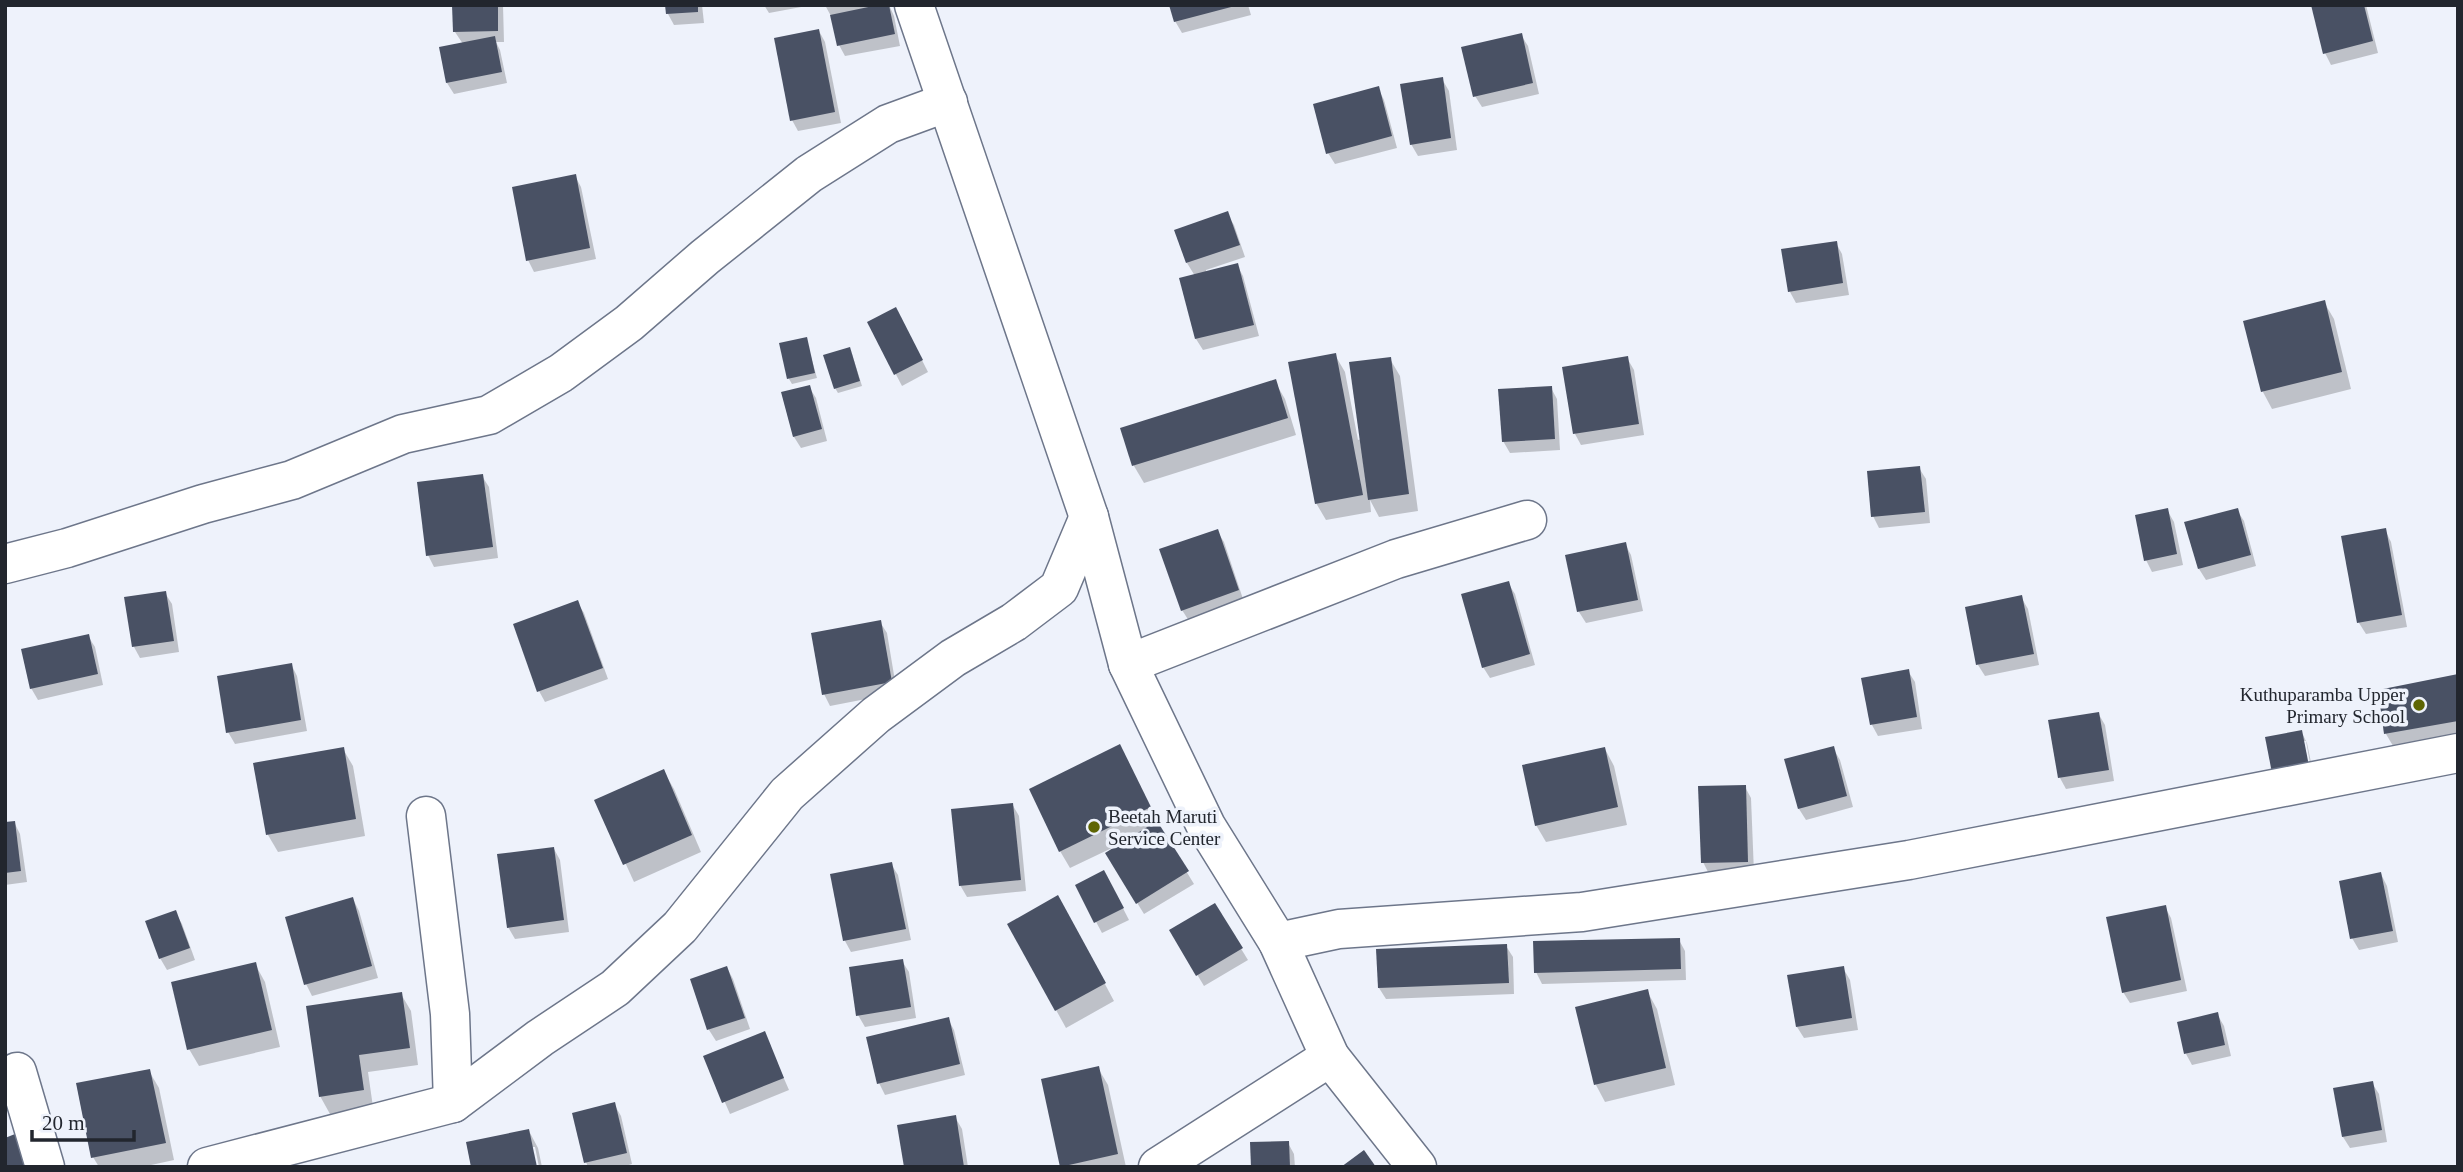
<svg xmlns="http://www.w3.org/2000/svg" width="2463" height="1172" font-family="'Times New Roman',serif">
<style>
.shadow{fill:#0003;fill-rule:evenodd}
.building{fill:#495164}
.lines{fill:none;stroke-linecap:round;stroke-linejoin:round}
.street-casing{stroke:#6d768a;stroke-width:41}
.street{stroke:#fff;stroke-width:38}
.poi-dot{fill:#5e6503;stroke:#eef2fb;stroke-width:2.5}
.labels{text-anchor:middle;stroke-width:7;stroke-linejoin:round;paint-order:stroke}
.poi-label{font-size:19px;fill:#22262e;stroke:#eef2fb;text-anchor:end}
</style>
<rect width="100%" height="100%" fill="#eef2fb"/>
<g class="shadow">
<path d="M454,5H503L504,42H496L500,50L507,83L454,94L447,83L441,49L463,44L455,32Z"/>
<path d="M667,5H702L704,23L674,25L668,14Z"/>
<path d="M764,5H812L769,13Z"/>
<path d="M825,5H889L894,16L900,46L845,56L839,45L832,18Z"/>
<path d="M1171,5H1248L1251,15L1182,33L1175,21Z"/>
<path d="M2313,5H2366L2378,53L2331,65L2325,53Z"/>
<path d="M819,31L825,42L841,123L798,131L792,120Z"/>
<path d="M1521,35L1528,46L1539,94L1482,107L1475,96Z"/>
<path d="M1442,79L1449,91L1457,150L1418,156L1411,144Z"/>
<path d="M1378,88L1384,100L1397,148L1335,164L1328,153Z"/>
<path d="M575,176L581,187L596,259L534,272L528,260Z"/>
<path d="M1227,214L1234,225L1245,257L1206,270V273L1237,265L1243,276L1259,336L1203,350L1196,339L1181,279L1195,276L1187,263Z"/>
<path d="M1836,243L1842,254L1849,295L1796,303L1790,292Z"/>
<path d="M2324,302L2334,319L2351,389L2272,409L2263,392Z"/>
<path d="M902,321L928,372L902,386L869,323Z"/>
<path d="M806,339L817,378L792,384L789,379Z"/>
<path d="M852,354L862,386L838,393L835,388Z"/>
<path d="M1335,355L1345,372L1358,440L1361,439L1390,359L1400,376L1418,511L1379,517L1370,500L1371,512L1326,520L1316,503Z"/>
<path d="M1627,358L1634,370L1644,435L1581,445L1575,434Z"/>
<path d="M1275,382L1285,399L1296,435L1144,483L1134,466L1123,429Z"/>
<path d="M809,387L816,398L827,441L801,448L794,437L783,393Z"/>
<path d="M1551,388L1557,399L1560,450L1510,453L1503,441Z"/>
<path d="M1919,468L1926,479L1930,523L1879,528L1873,516Z"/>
<path d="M482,476L489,487L498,558L434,567L428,555Z"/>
<path d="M2167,510L2174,522L2183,565L2152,572L2146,560Z"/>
<path d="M2237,510L2244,521L2256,566L2206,580L2199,569Z"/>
<path d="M2385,530L2391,542L2407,627L2366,634L2359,623L2343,538Z"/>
<path d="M1217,531L1224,542L1244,602L1189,621L1182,610Z"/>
<path d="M1625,544L1631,555L1643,611L1586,623L1579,612L1567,556Z"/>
<path d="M1508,583L1515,594L1535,665L1490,678L1483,667Z"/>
<path d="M165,593L172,604L179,652L140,658L134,647Z"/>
<path d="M2021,597L2028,609L2039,665L1985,676L1978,665Z"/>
<path d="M577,602L584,613L608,679L545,702L539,691Z"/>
<path d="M880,622L887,633L897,693L830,706L824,694Z"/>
<path d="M88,636L95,647L103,685L38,700L31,688Z"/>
<path d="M291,664L297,676L307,731L235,744L228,732Z"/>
<path d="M1908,671L1915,682L1922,729L1878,736L1872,725Z"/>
<path d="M2458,676V739L2396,751L2386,734L2380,692Z"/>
<path d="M2098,713L2105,725L2114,781L2066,789L2060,778Z"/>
<path d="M2301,731L2307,743L2314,777L2280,784ZM2302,741H2306L2312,774L2309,775Z"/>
<path d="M1833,748L1840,760L1853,807L1806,820L1799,809Z"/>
<path d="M343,749L353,766L365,836L278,852L268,835L255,765Z"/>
<path d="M1605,749L1614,766L1627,825L1546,842L1536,825Z"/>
<path d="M1129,764L1158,825L1194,884L1144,914L1107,854L1115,849L1114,847L1070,868L1060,851Z"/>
<path d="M664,772L674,789L701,852L634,882L597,801Z"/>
<path d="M1745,787L1751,798L1754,873L1709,874L1703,862Z"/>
<path d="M1012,804L1019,816L1026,891L967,897L960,885Z"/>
<path d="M14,822L20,834L27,882L5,885V824Z"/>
<path d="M554,849L560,860L569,932L515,939L508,927Z"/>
<path d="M891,864L898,875L911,940L851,952L845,941L832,876Z"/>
<path d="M2381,874L2387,886L2398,942L2359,950L2352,938Z"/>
<path d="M1110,883L1129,920L1102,933L1077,886Z"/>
<path d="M353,899L359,911L378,978L312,996L306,984Z"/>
<path d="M1214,905L1248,960L1204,986L1171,931Z"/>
<path d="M2165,907L2171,918L2187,991L2130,1003L2123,992Z"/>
<path d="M175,912L182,924L195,960L167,970L160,958Z"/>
<path d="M1068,915L1114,1001L1066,1028L1009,925Z"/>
<path d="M1679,940L1685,951L1686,980L1542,984L1536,972Z"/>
<path d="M1506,946L1513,957L1514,994L1386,999L1379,988Z"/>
<path d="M902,961L909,972L916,1018L865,1027L858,1015Z"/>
<path d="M255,964L265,982L280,1047L199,1066L189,1049Z"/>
<path d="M727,968L733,979L750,1029L716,1041L709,1030L692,980Z"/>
<path d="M1843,968L1850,980L1858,1030L1804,1038L1797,1027Z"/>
<path d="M1647,991L1657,1009L1675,1085L1605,1102L1596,1085Z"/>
<path d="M401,994L411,1011L418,1065L368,1072L373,1107L330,1114L320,1096Z"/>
<path d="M2217,1014L2224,1026L2231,1056L2192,1065L2186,1054Z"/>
<path d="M948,1019L954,1030L965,1075L885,1095L879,1083Z"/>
<path d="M764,1033L789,1090L730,1114L705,1057Z"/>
<path d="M1098,1068L1108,1085L1126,1167H1061L1043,1080Z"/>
<path d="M149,1071L159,1088L174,1160L142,1167H99L93,1157Z"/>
<path d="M2372,1083L2379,1094L2387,1142L2350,1148L2343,1137Z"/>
<path d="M614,1104L621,1116L632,1164L622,1167H588L586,1162Z"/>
<path d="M955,1117L962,1129L968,1167H906Z"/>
<path d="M529,1131L538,1148L542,1167H539L535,1147H531Z"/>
<path d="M1288,1143L1294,1154L1295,1167H1253Z"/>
</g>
<g class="building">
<path d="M452,5H498V31L453,32Z"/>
<path d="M665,5H698V12L666,14Z"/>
<path d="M878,5H889L895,34L837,46L830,15Z"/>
<path d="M1169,5H1235V6L1174,22Z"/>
<path d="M2311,5H2364L2373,41L2323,54Z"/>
<path d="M819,29L835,112L790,121L774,38Z"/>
<path d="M1522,33L1533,83L1473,97L1461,47Z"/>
<path d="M495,36L502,72L446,83L439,47Z"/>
<path d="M1443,77L1451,138L1410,145L1400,84Z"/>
<path d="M1379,86L1392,136L1326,154L1313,104Z"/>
<path d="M576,174L590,248L526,261L512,187Z"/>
<path d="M1228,211L1240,245L1186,263L1174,230Z"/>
<path d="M1837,241L1843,283L1788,292L1781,249Z"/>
<path d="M1238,263L1254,325L1195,339L1179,278Z"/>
<path d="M2325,300L2342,372L2261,392L2243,321Z"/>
<path d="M896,307L923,360L894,375L867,322Z"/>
<path d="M807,337L815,373L787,379L779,343Z"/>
<path d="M850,347L860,381L834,389L823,355Z"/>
<path d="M1336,353L1363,495L1315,504L1288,362Z"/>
<path d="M1628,356L1639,424L1573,434L1562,367Z"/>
<path d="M1391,357L1409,494L1368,500L1349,362Z"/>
<path d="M1276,379L1288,418L1132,466L1120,428Z"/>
<path d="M810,385L822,429L793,437L781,392Z"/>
<path d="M1552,386L1555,439L1502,442L1498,389Z"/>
<path d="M1920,466L1925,512L1871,517L1867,471Z"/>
<path d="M483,474L493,547L426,556L417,482Z"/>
<path d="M2168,508L2177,554L2144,561L2135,515Z"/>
<path d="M2238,508L2251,555L2198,569L2184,522Z"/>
<path d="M2386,528L2402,615L2357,623L2341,536Z"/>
<path d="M1218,529L1239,590L1181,611L1159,549Z"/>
<path d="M1626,542L1638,600L1577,612L1565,555Z"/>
<path d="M1509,581L1530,654L1482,668L1461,594Z"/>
<path d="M166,591L174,641L132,647L124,597Z"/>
<path d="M2022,595L2034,654L1976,665L1965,607Z"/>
<path d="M578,600L603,668L537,692L513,624Z"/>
<path d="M881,620L892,682L822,695L811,633Z"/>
<path d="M89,634L98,674L30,689L21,649Z"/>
<path d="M292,663L301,720L226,733L217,676Z"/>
<path d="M1909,669L1917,717L1870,725L1861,678Z"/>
<path d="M2458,674V721L2384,734L2378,690Z"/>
<path d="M2099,712L2109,770L2058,778L2048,720Z"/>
<path d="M2302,730L2309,766L2272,773L2265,737Z"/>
<path d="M1120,744L1151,807L1059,852L1029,789Z"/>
<path d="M1834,746L1847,796L1798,809L1784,759Z"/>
<path d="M344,747L356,819L266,835L253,763Z"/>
<path d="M1605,747L1618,807L1535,826L1522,765Z"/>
<path d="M664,769L692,835L623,865L594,800Z"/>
<path d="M1746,785L1748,862L1701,863L1698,786Z"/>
<path d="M1013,803L1021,880L959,886L951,809Z"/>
<path d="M15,821L21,871L5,873V822Z"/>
<path d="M1157,821L1189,871L1136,904L1105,853Z"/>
<path d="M554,847L564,920L507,928L497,854Z"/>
<path d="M892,862L906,929L843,941L830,874Z"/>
<path d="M1104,870L1124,908L1094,923L1075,885Z"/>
<path d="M2381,872L2393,931L2350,939L2339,881Z"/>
<path d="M1058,895L1106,983L1055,1011L1007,924Z"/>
<path d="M353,897L372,966L304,985L285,917Z"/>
<path d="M1215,903L1243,948L1196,976L1169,930Z"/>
<path d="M2166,905L2181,980L2122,993L2106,917Z"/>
<path d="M176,910L190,948L159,959L145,921Z"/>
<path d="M1680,938L1681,969L1534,973L1533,941Z"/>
<path d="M1507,944L1509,983L1378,988L1376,949Z"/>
<path d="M903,959L911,1007L856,1016L849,967Z"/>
<path d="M256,962L272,1030L187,1050L171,982Z"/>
<path d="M727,966L745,1018L707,1030L690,979Z"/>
<path d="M1844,966L1852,1018L1796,1027L1787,975Z"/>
<path d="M1648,989L1666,1068L1594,1085L1575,1007Z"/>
<path d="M402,992L410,1048L359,1055L364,1090L319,1097L306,1006Z"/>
<path d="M2218,1012L2225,1045L2184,1054L2177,1022Z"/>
<path d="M949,1017L960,1064L877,1084L866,1037Z"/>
<path d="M765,1031L784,1078L722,1103L703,1056Z"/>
<path d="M1099,1066L1118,1154L1060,1167L1041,1079Z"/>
<path d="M150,1069L166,1143L91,1158L76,1083Z"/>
<path d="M2373,1081L2382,1130L2342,1137L2333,1088Z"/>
<path d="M615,1102L627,1153L584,1163L572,1113Z"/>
<path d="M956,1115L964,1167H904L897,1125Z"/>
<path d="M529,1129L537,1167H471L466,1142Z"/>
<path d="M20,1132L35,1167H5V1138Z"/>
<path d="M1289,1141L1290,1167H1251L1250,1142Z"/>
<path d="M1364,1150L1376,1167H1341Z"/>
</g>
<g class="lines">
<defs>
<g id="street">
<path d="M914,5L1089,517L1128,664L1206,826L1278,942L1330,1057L1417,1167"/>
<path d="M5,564L67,548L203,504L292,480L403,434L489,415L561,373L629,323L705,257L809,174L888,124L948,102"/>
<path d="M1128,664L1396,559L1527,520"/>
<path d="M426,816L450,1014L453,1103"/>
<path d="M1278,942L1339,929L1582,912L1909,860L2458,753"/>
<path d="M17,1072L45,1167"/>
<path d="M207,1167L453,1103L540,1038L615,988L680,927L787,794L876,715L953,658L1014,622L1059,588L1089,517"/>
<path d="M1158,1167L1330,1057"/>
</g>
</defs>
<use href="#street" class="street-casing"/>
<use href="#street" class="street"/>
</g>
<g class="poi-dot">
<circle cx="2419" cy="705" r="7"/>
<circle cx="1094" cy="827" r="7"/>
</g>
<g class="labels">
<g class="poi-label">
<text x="2405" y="701">Kuthuparamba Upper<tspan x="2405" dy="22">Primary School</tspan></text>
<text x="1108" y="823" text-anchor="start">Beetah Maruti<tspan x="1108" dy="22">Service Center</tspan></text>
</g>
</g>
<rect width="2463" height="1172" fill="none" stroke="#22262e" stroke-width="14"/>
<path d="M32 1130v10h102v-10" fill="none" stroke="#22262e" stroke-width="3.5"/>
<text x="42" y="1130" font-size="21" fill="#22262e" stroke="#eef2fb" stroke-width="5" paint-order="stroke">20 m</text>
</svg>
